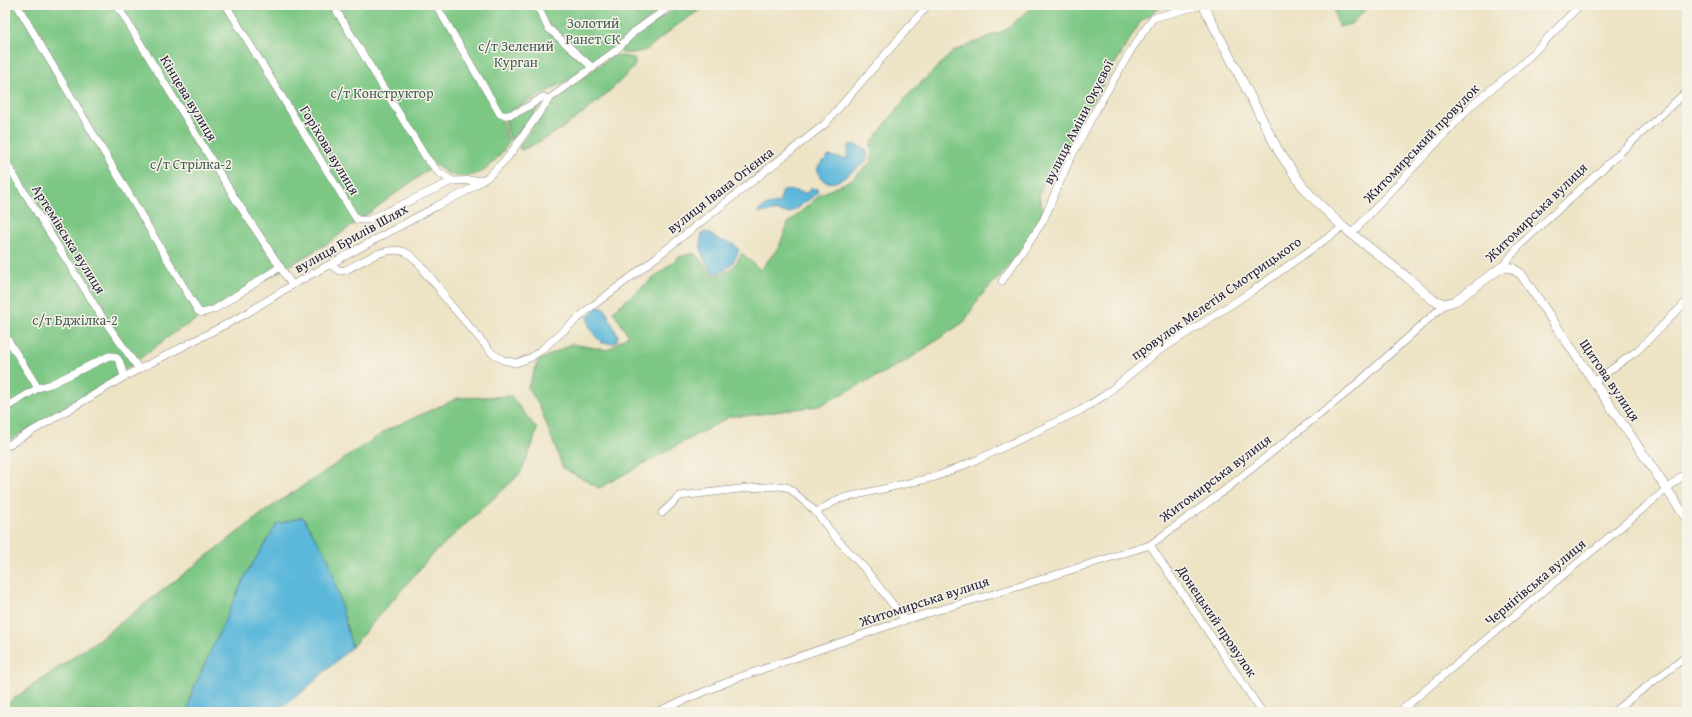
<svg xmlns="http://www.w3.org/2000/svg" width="1692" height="717" font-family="'Gentium Book Plus',serif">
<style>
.green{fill:#7cc784;stroke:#4f7460}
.water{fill:#5cb8da;stroke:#3f6d8a}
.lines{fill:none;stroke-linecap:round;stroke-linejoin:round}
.minor-casing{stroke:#888280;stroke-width:8}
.tertiary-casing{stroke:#888280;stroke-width:10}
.minor{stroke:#fff;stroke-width:7}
.tertiary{stroke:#fff;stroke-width:9}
.labels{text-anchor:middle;stroke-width:3;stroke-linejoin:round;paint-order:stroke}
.park-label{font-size:14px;fill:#425c55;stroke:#f7f3e8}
.street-label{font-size:14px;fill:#22223b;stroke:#f7f3e8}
</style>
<rect width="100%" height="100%" fill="#f7f3e8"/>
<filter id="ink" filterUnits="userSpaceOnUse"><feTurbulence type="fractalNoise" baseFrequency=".025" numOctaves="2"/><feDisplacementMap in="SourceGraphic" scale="8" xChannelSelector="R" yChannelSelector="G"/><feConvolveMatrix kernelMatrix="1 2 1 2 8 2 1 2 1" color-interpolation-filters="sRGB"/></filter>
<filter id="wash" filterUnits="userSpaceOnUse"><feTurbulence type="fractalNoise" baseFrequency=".012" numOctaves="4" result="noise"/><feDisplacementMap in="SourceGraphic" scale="16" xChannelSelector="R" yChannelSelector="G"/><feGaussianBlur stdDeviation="0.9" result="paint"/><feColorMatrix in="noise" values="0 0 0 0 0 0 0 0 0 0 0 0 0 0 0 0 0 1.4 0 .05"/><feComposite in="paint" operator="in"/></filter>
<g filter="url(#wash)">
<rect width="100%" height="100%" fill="#ede3c5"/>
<g class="green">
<path d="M5,5H667L580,74L501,116L509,143C502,152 495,162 486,169C470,180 448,179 436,164L328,243L175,332L118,375L5,443Z"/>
<path d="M681,5H707L676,26L646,50L634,53H622L620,50L635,34Z"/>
<path d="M1035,5H1188L1179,11L1162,7L1141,21L1090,105L1065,156L1046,176L1039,196L1043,211L1029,238L1007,268L979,298L964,322L906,361L819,406L745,416H731L599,488L563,468L540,407L528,387L538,361L571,344L608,350L628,335L613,311L679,257L694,253L713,275C730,274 734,267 742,253L760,270L779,247L788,223L821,194L851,180L872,161L871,143L907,96L954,51L1005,30Z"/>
<path d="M1333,5H1370L1351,24L1338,27Z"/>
<path d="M613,55L634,58L635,63L634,67C605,98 560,135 521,150L519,147L534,124L553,100Z"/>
<path d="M543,99L540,106L511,141L507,129L505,119Z"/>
<path d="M511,396L537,429L531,449L520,474L430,557L352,647L329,560L192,692L187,712H5V705L102,637L268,509L389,429L458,398Z"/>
</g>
<g class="water">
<path d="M849,145H855L866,149C871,162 862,164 853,171C842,179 833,188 820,178L817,168L828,156L846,159Z"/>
<path d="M811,188L817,189L818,193L790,213L773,211L759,213L758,211L767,205L779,203L783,190C787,191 792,190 797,191C804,193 806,195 811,188Z"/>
<path d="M706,232C711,234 715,238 720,240C729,244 732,240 739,250C734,263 727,273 713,273C703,262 698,247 702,233Z"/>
<path d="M597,307H601L605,309L618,336L617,341L613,343H602C594,335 588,329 588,317Z"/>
<path d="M303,517L329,560L352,647L301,693L274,712H187L192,692L245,576L277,524Z"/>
</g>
</g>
<g filter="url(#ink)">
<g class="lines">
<defs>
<g id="minor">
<path d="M17,5L198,311L202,313L215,309L280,267"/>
<path d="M117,5L236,200L292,285"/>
<path d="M226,5L357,220H369L452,181L481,180"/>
<path d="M333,5L425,156L438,172L452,181"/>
<path d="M436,5L500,114C512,120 532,103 543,97L549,99"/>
<path d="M537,5L548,28L593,68"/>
<path d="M5,161L102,317L139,369"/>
<path d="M1351,234L1472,105L1522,64L1580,5"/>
<path d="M331,265L340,271L346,270C362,262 389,243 407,253C417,258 436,284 444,294"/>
<path d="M1502,267L1521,244L1687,91"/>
<path d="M424,272L444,294"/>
<path d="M1002,281L1043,221L1069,161L1097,108L1133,47L1153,18L1202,5"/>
<path d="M440,292L492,353L503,360L516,363L530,358L540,351L591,307L635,274L825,124L928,5"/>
<path d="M5,335L38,388L51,384L109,356C121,355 121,367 124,377"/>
<path d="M1594,382L1638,350L1687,301"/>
<path d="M5,408L38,388"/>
<path d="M5,447L124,377L244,315L292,285L435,207L465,192L489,176L508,157L549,99L615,51L635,31L672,5"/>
<path d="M816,512L839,499L935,477L979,459L1081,410L1105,395L1156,353L1252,291L1343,227"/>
<path d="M662,513L680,496L748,488L781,486L789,488L816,512L836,538L866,570L905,620"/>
<path d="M1150,545L1262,712"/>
<path d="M656,712L737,678L905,620L1017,587L1150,545L1221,493L1350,390L1445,304"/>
<path d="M1399,712L1687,472"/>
<path d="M1613,712L1687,656"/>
</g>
<path id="tertiary" d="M1203,5L1278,150L1301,184L1312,197L1343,227L1408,278L1433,300L1445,304L1455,301L1502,267L1512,268L1521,274L1687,519"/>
</defs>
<use href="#minor" class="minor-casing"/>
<use href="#tertiary" class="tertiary-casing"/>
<use href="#minor" class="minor"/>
<use href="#tertiary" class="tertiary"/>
</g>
</g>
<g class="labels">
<g class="park-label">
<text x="593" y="28">Золотий<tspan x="593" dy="16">Ранет СК</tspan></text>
<text x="516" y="51">с/т Зелений<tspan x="516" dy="16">Курган</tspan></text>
<text x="382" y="98">с/т Конструктор</text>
<text x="191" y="169">с/т Стрілка-2</text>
<text x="75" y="325">с/т Бджілка-2</text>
</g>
<g class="street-label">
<text transform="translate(189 98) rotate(59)" y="5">Кінцева вулиця</text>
<text transform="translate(1078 122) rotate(-63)" y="5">вулиця Аміни Окуєвої</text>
<text transform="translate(1421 143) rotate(-46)" y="5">Житомирський провулок</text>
<text transform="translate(330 150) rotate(59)" y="5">Горіхова вулиця</text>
<text transform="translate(720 190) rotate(-38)" y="5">вулиця Івана Огієнка</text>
<text transform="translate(1536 212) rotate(-44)" y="5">Житомирська вулиця</text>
<text transform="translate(351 238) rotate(-29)" y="5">вулиця Брилів Шлях</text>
<text transform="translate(69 239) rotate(58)" y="5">Артемівська вулиця</text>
<text transform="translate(1216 298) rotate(-35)" y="5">провулок Мелетія Смотрицького</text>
<text transform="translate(1610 380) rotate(56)" y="5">Щитова вулиця</text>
<text transform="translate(1215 478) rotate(-37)" y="5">Житомирська вулиця</text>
<text transform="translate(1535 582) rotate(-40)" y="5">Чернігівська вулиця</text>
<text transform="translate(924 601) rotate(-18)" y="5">Житомирська вулиця</text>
<text transform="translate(1217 621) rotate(56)" y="5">Донецький провулок</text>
</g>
</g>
<rect width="1692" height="717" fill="none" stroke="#f7f3e8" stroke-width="20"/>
</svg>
